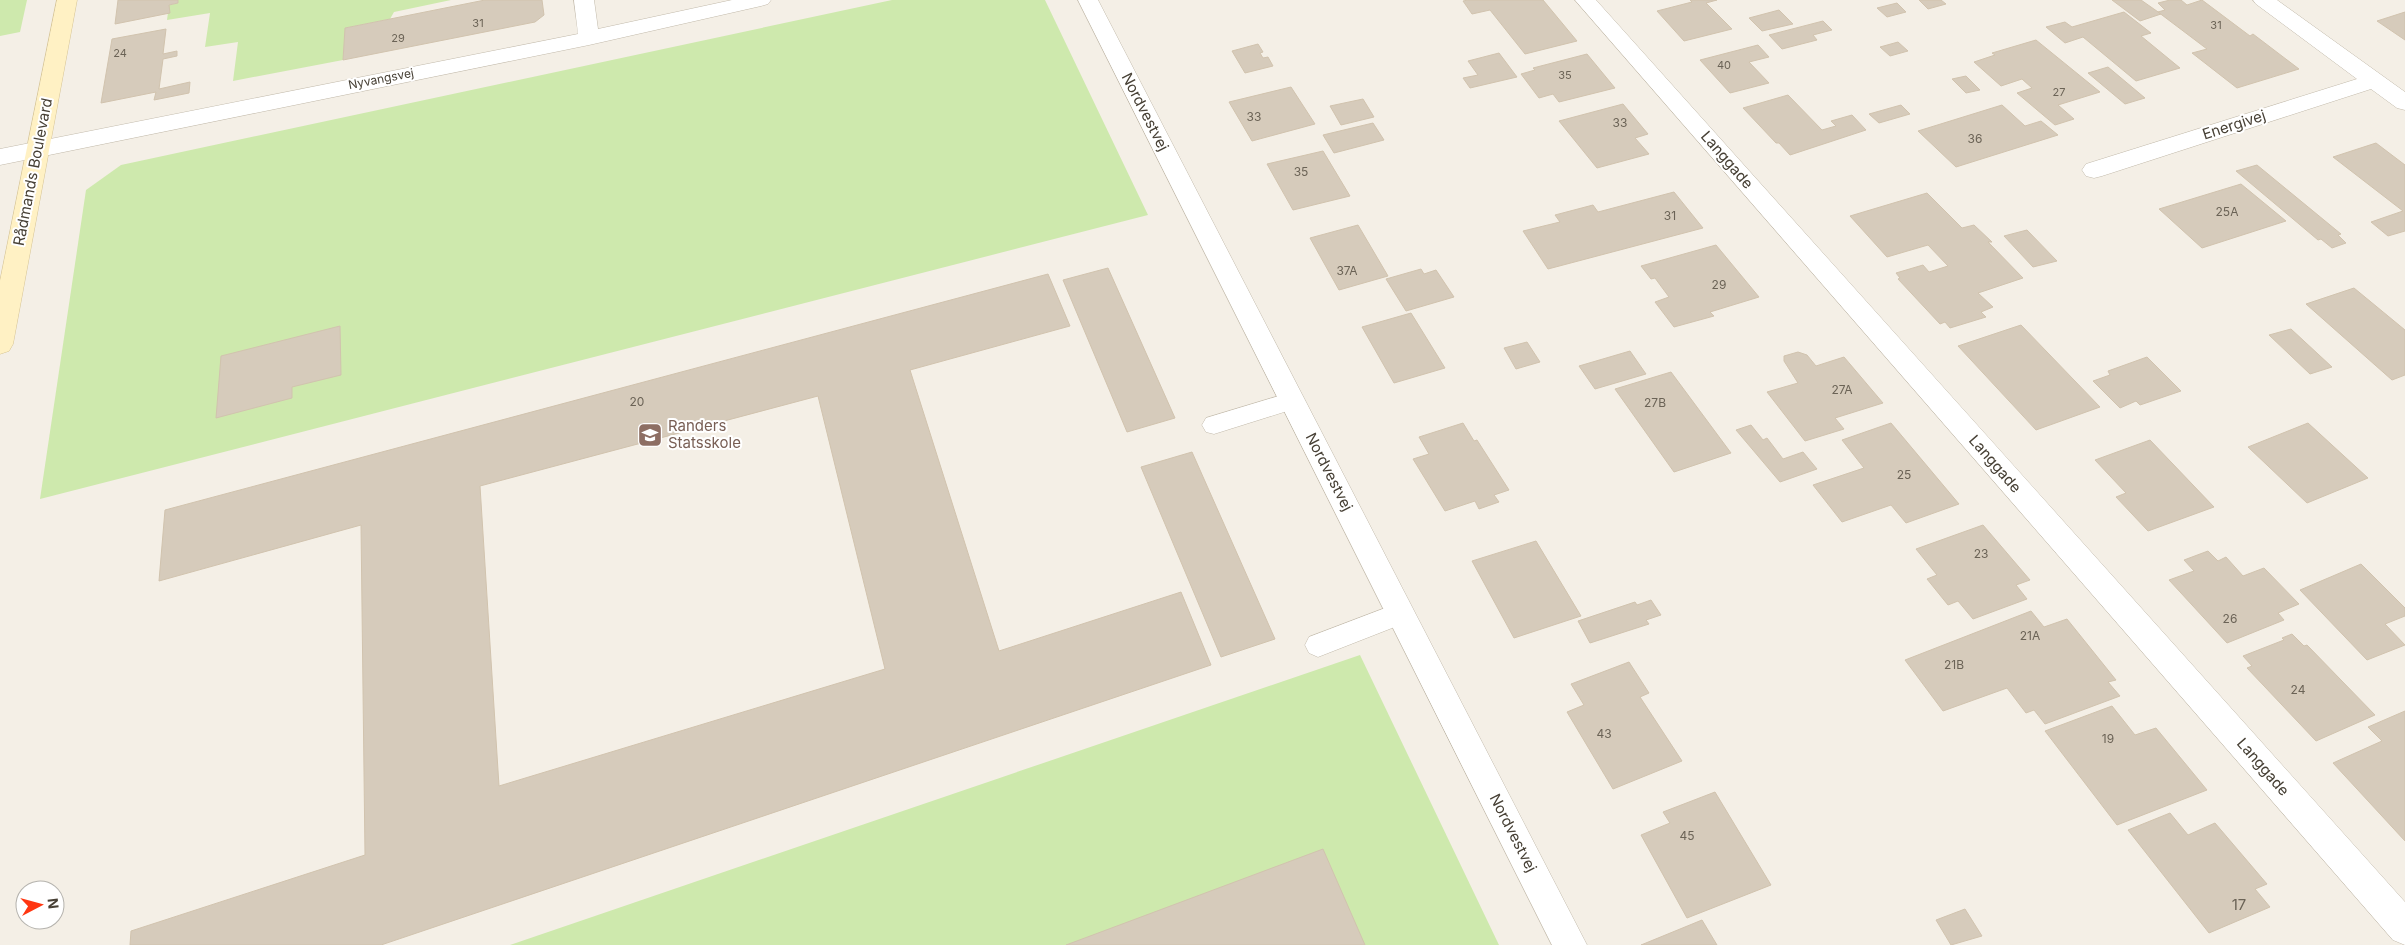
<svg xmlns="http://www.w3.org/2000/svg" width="2405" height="945" font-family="Inter,sans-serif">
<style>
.green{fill:#cee9ad}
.building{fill:#d6cbbb;stroke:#d1c3ae;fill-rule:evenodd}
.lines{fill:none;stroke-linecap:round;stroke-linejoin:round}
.lane-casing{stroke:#c2baab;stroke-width:1}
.street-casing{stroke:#c2baab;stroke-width:1}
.secondary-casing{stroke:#d6c494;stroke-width:1}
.lane{fill:#fff;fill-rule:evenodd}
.street{fill:#fff;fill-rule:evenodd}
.secondary{fill:#fff1c4;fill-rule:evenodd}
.labels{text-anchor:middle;stroke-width:4;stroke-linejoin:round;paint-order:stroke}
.far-number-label{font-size:11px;fill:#6b6356}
.far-street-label{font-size:12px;fill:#474035;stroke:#fff}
.number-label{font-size:12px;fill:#6b6356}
.street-label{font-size:15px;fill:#474035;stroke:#fff}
.education-label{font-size:15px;fill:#785e54;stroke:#fff;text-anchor:start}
.near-number-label{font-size:15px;fill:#6b6356}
</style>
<rect width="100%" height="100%" fill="#f4efe6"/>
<g class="green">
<path d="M0,0H27L20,32L0,36Z"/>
<path d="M178,0H451L394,12L390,19L346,28L343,60L233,81L238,42L205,47L210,13L167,20L169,5L178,3Z"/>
<path d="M892,0H1045L1148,215L40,499L86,190L121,165Z"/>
<path d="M1360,655L1499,945H510Z"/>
</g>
<g class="building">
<path d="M118,0H178V3L169,5L170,13L115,24Z"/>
<path d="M485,0H542L544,15L535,22L343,60L345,28Z"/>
<path d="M1468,0H1543L1577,41L1525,54L1490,10L1472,14L1463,1Z"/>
<path d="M1690,0H1717L1706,3L1732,29L1684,41L1657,11L1692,2Z"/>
<path d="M1919,0H1941L1946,4L1928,9Z"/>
<path d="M2112,0H2141L2161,14L2140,21Z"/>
<path d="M2170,0H2181L2187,5L2202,0L2250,36L2253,34L2299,69L2237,88L2192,53L2207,49L2158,12L2165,10L2158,3Z"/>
<path d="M1897,3L1906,12L1887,17L1877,8Z"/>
<path d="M1779,10L1793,24L1762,31L1749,18Z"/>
<path d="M2124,12L2151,33L2141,36L2180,68L2136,81L2083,37L2065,43L2046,27L2065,22L2072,27Z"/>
<path d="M2405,12V40L2377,21Z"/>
<path d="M1823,21L1832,30L1813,35L1817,40L1782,49L1769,35Z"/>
<path d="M166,29L163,54L177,51V56L163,59L159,89L190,82L189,93L154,100L156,92L101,103L112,39Z"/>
<path d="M2036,40L2100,92L2058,105L2074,119L2055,125L2017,93L2032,88L2022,79L2001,86L1974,62L1995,55L1992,53Z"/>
<path d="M1898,42L1908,51L1890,56L1880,47Z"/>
<path d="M1258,44L1263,52L1260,53L1263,58L1268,57L1273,66L1245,73L1232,51Z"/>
<path d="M1758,45L1769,57L1749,62L1769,83L1730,93L1700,60Z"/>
<path d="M1499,53L1517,77L1470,88L1463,78L1478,75L1468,61Z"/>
<path d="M1587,54L1615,88L1559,102L1553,94L1539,98L1521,74L1535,70L1533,68Z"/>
<path d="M2108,67L2145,98L2125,104L2088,73Z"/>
<path d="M1966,76L1980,90L1966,93L1952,79Z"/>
<path d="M1291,87L1315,124L1252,141L1229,102Z"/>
<path d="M1788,95L1822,130L1836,126L1831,121L1852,115L1866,130L1790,155L1779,143H1776L1743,108Z"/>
<path d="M1363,99L1374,117L1341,125L1330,106Z"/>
<path d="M1623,104L1648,134L1635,138L1649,154L1597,168L1559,121Z"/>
<path d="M1901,105L1910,114L1879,123L1869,114Z"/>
<path d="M2002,105L2025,126L2041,121L2058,135L1956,167L1918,131Z"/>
<path d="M1373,123L1384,140L1334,153L1323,135Z"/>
<path d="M2376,143L2405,165V231L2388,236L2371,222L2403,211L2333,157Z"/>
<path d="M1323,151L1350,196L1293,210L1267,164Z"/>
<path d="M2257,165L2341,234L2338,235L2346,243L2332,248L2321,239L2318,240L2236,171Z"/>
<path d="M2241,184L2286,221L2202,248L2159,209Z"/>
<path d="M1674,192L1703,228L1548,269L1523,231L1560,222L1555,215L1593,205L1598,212Z"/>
<path d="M1927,193L1962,228L1974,225L1992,242H1988L2023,278L1978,293L1993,307L1981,312L1986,317L1950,328L1945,322L1940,324L1898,279L1900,278L1896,273L1923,265L1929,272L1948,266L1928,245L1887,257L1850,216Z"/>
<path d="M1358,225L1388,276L1339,290L1310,238Z"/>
<path d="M2027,230L2057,261L2033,267L2004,236Z"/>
<path d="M1716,245L1759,297L1710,312L1714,316L1674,327L1655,302L1669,297L1655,278L1651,279L1641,266Z"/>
<path d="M1108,268L1175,418L1127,432L1063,280Z"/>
<path d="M1421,269L1424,274L1436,270L1454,297L1406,311L1386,279Z"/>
<path d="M1048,274L1070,326L910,370L999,651L1181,592L1211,665L381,945H130L131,931L365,855L361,525L159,581L165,510ZM818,396L885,669L499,786L480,486Z"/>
<path d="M2354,288L2405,330V375L2392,380L2306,304Z"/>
<path d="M1411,313L1445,368L1394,383L1362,327Z"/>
<path d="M2021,325L2100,407L2036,430L1958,346Z"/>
<path d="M340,326L341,375L292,387V398L216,418L221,356Z"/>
<path d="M2291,329L2332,367L2310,374L2269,335Z"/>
<path d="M1527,342L1540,362L1516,369L1504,348Z"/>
<path d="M1630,351L1646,374L1595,389L1579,366Z"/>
<path d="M1798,352L1807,355L1816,366L1844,357L1883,403L1835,418L1844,429L1805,441L1767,392L1798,383L1784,361V356Z"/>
<path d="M2147,357L2181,391L2140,405L2136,401L2120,408L2093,381L2110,375L2108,371Z"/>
<path d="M1671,372L1731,453L1674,472L1615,389Z"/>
<path d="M1463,423L1474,441L1477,440L1509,490L1494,495L1499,502L1479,509L1475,501L1445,511L1413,459L1429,454L1419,437Z"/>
<path d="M1891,423L1959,504L1906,523L1891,505L1842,522L1813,485L1864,468L1842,440Z"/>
<path d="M2308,423L2368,478L2307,503L2248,447Z"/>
<path d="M1751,425L1763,440L1767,438L1783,459L1803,452L1817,469L1780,482L1736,430Z"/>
<path d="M2150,440L2214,507L2148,531L2116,497L2126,493L2095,460Z"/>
<path d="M1192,452L1275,639L1221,657L1141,467Z"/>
<path d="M1983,525L2030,580L2016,585L2027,599L1973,619L1958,601L1948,605L1927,579L1937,575L1916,549Z"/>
<path d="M1536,541L1581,616L1514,638L1472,561Z"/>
<path d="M2208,551L2218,561L2226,557L2243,576L2264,568L2299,604L2278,613L2284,620L2227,643L2169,580L2194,571L2184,560Z"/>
<path d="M2361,564L2405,608V616L2385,624L2405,645L2367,660L2300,590Z"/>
<path d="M1651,600L1661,615L1646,620L1649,624L1590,643L1578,621L1635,602L1637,605Z"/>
<path d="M2031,611L2044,627L2067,619L2116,680L2108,682L2120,696L2045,724L2034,710L2026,713L2007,688L1943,711L1905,660Z"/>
<path d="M2292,634L2304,646L2307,645L2375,715L2316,741L2247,668L2252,666L2243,656L2284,640L2282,638Z"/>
<path d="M1629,662L1649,693L1640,697L1682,761L1613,789L1567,712L1584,705L1571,684Z"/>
<path d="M2112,706L2135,735L2156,728L2207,790L2117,825L2045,731Z"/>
<path d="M2405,711V841L2333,763L2382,741L2368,727Z"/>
<path d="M1715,792L1771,885L1687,918L1641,835L1670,823L1663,812Z"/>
<path d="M2170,813L2188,835L2215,823L2267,884L2255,889L2270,907L2209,933L2128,830Z"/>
<path d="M1323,849L1365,945H1066Z"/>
<path d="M1965,909L1982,936L1951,945L1936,920Z"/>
<path d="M1702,920L1717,945H1641Z"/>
</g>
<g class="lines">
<defs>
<g id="lane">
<path d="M1292,392L1300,395L1303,401L1300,407L1214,434L1206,432L1202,425L1206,418Z"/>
<path d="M1401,602L1410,605L1414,613L1410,621L1318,657L1309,653L1305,645L1309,637Z"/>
</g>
<g id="street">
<path d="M574,0H594L598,29L732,0H771L768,4L761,6L589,45L0,165V149L578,34Z"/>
<path d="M1078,0H1098L1587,945H1552Z"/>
<path d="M1575,0H1596L2405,902V945L2393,940Z"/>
<path d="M2253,0H2277L2405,92V110L2397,108L2371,89L2102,176L2094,178L2086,176L2082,170L2086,164L2357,79L2256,4Z"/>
</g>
<path id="secondary" d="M57,0H77L13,344L9,351L0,354V281Z"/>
</defs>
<use href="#lane" class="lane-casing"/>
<use href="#street" class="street-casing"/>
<use href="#secondary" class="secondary-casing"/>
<use href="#lane" class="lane"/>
<use href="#street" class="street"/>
<use href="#secondary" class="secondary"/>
</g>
<defs>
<symbol id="school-square" viewBox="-11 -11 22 22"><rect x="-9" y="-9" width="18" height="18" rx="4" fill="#8d6e63" stroke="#fff"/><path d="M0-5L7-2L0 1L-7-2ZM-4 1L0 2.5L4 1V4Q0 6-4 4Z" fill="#fff"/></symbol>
</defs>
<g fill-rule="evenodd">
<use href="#school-square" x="636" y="421" width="28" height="28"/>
</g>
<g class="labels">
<g class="far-number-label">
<text x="478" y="27">31</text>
<text x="2216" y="29">31</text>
<text x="398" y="42">29</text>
<text x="120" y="57">24</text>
<text x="1724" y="69">40</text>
<text x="1565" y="79">35</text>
<text x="2059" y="96">27</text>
</g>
<g class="far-street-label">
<text transform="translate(381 79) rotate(-11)" y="4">Nyvangsvej</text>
</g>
<g class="number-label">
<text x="1254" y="121">33</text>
<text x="1620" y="127">33</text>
<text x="1975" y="143">36</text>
<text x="1301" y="176">35</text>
<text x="2227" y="216">25A</text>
<text x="1670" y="220">31</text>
<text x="1347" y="275">37A</text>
<text x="1719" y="289">29</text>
<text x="1842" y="394">27A</text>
<text x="637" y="406">20</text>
<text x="1655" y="407">27B</text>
<text x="1904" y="479">25</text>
<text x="1981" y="558">23</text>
<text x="2230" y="623">26</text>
<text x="2030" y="640">21A</text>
<text x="1954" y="669">21B</text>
<text x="2298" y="694">24</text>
<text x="1604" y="738">43</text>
<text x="2108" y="743">19</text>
<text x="1687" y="840">45</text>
</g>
<g class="street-label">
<text transform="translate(1145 112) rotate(63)" y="5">Nordvestvej</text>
<text transform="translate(2234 125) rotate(-18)" y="5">Energivej</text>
<text transform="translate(1727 160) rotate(49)" y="5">Langgade</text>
<text transform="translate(33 172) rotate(-79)" y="5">Rådmands Boulevard</text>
<text transform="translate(1995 464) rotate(49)" y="5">Langgade</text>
<text transform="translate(1329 472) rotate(63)" y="5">Nordvestvej</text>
<text transform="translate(2263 767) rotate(49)" y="5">Langgade</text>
<text transform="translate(1513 833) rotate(63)" y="5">Nordvestvej</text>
</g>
<g class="education-label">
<text x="668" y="431">Randers<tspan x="668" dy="17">Statsskole</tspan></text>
</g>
<g class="near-number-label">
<text x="2239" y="910">17</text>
</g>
</g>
<g transform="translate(40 905) rotate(84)"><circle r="24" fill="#ffffff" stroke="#b5b3ae"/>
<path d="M0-4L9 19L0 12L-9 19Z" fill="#ff3611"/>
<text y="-8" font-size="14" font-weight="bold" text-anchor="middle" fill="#474035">N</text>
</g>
</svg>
